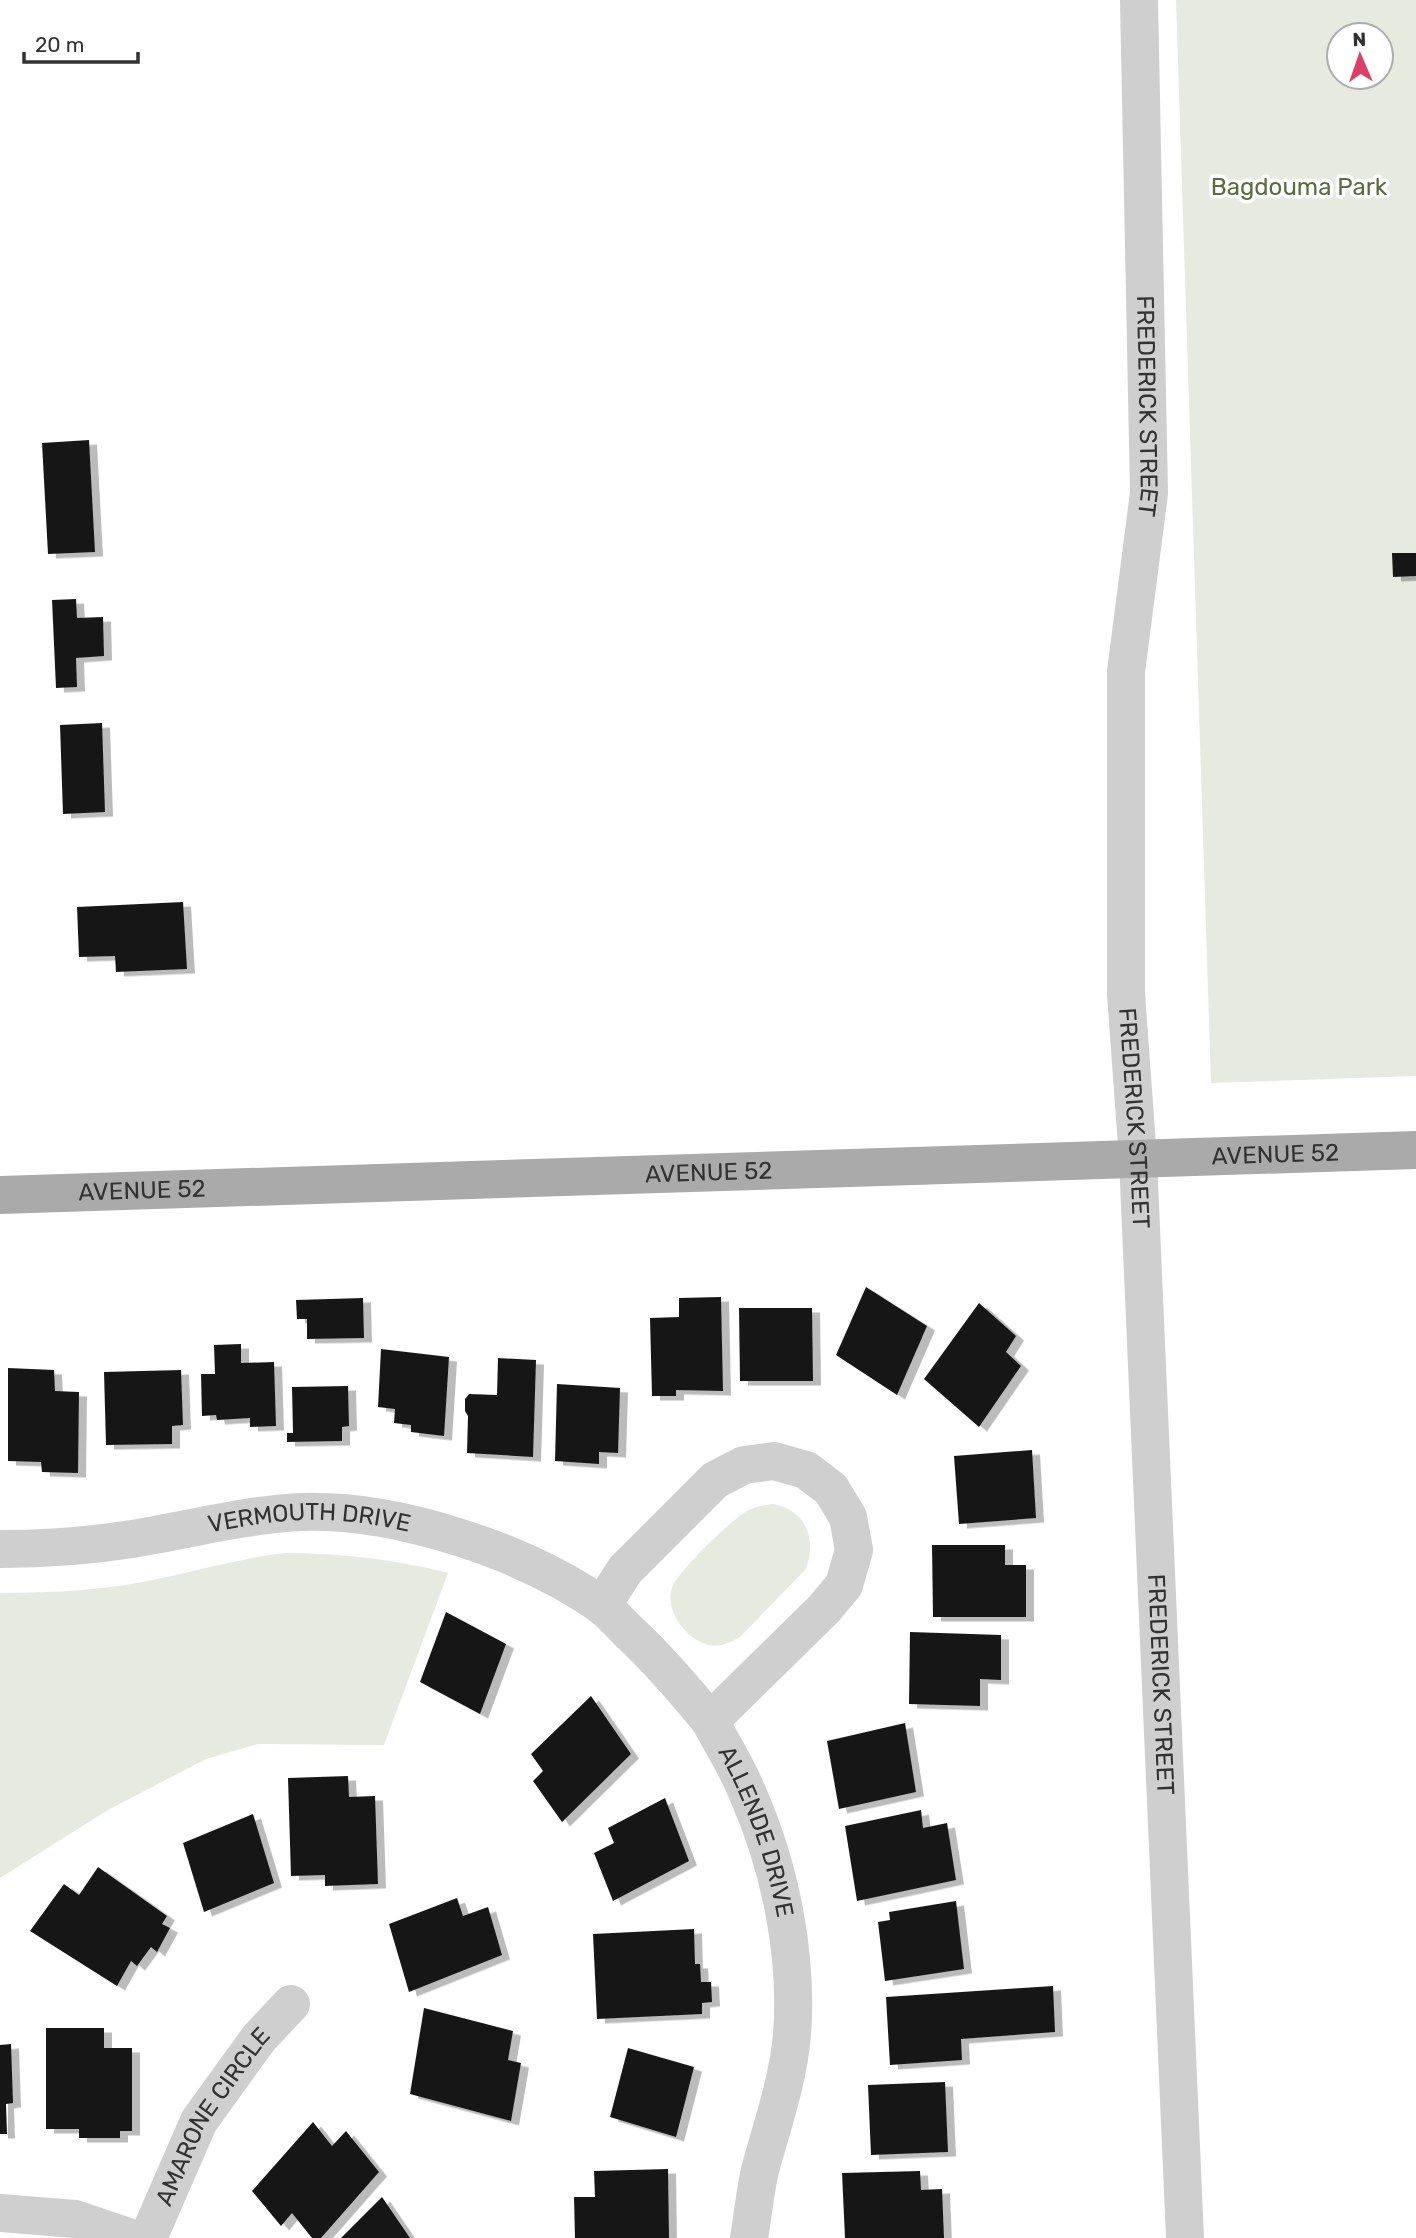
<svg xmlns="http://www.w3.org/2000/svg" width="1416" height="2238" font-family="Rubik,sans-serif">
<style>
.green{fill:#e7eade;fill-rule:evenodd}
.building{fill:#191919;filter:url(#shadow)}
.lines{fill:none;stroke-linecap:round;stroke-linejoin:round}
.minor{stroke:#cfcfcf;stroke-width:38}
.major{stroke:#aaa;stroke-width:38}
.labels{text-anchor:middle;stroke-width:7;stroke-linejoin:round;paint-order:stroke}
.park-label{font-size:24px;fill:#5d6c40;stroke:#fff}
.street-label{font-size:24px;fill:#323232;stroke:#fff}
</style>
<defs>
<filter id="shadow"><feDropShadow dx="8" dy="4.5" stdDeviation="0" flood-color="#0004"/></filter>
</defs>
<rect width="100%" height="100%" fill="#fff"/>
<g class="green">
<path d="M1176,0H1416V1076L1211,1083ZM1339,35H1381V77H1339Z"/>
<path d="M773,1504C806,1510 817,1539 806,1569L740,1637C730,1643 721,1647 709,1645C687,1641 664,1610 672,1588C676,1573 732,1519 747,1511C755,1506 764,1505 773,1504Z"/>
<path d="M284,1553C340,1553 393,1559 448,1573L384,1745L258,1744L206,1759L108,1810L0,1878V1593C54,1593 109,1590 162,1578C203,1569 242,1558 284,1553Z"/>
</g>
<g class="building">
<path d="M89,440L95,552L48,554L42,443Z"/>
<path d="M1392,553H1416V576L1393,577Z"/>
<path d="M76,599L77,618L103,617L104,656L76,658L77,687L56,688L52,600Z"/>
<path d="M102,723L105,812L63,814L60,725Z"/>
<path d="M183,902L187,969L116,972L115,956L79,957L77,907Z"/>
<path d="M866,1287L927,1326L897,1395L836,1355Z"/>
<path d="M721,1297L723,1391L676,1390V1396H652L650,1318L679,1317V1298Z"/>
<path d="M363,1298L364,1338L307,1339V1319H297L296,1300Z"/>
<path d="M979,1303L1016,1336L1006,1352L1021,1366L979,1427L924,1379Z"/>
<path d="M739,1308H812L813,1381H740Z"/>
<path d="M241,1344V1363L274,1362L276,1426L250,1427V1418L217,1420L216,1415L202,1416L201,1374H215L214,1345Z"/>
<path d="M381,1349L449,1357L444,1436L411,1432V1425L394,1423L395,1409L378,1407Z"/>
<path d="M498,1358L536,1360L533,1457L467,1453L468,1416L465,1411V1399L469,1394L497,1395Z"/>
<path d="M8,1368L54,1370L55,1391L79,1392L78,1473L42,1472L41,1462L8,1461Z"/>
<path d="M181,1370L183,1425L172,1426V1444L106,1445L104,1372Z"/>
<path d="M557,1384L620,1388L618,1453L599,1452V1464L555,1461Z"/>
<path d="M348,1386L349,1426L342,1427V1441L287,1442V1433H293L292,1387Z"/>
<path d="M1032,1450L1036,1518L959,1524L954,1456Z"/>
<path d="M932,1545H1005V1565H1026V1617H933Z"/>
<path d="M446,1612L506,1644L480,1714L420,1682Z"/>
<path d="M910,1632L1001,1635V1680L980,1679V1706L909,1704Z"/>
<path d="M591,1696L631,1754L562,1822L533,1781L543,1771L531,1754Z"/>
<path d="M905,1723L916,1792L839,1809L827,1741Z"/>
<path d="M348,1776L349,1797L375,1796L378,1884L325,1886V1875L291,1876L288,1778Z"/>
<path d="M665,1798L689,1861L613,1901L594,1853L614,1843L608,1828Z"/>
<path d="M921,1810L923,1828L947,1823L956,1880L857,1901L845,1826Z"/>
<path d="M253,1814L274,1883L204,1912L183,1843Z"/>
<path d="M98,1867L167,1916L162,1924L170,1928L157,1952L151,1947L137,1966L131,1961L117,1986L30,1931L64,1884L79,1895Z"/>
<path d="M457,1898L463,1916L488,1907L502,1955L409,1992L389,1924Z"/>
<path d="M956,1901L964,1969L885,1981L878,1922L890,1920L889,1912Z"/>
<path d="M694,1929L695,1964H700L701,1982H711L712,2002L702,2003V2014L597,2019L593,1934Z"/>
<path d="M1053,1986L1055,2032L961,2039L962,2060L890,2065L886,1997Z"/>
<path d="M424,2008L513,2031L508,2060L521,2063L511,2121L410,2094Z"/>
<path d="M46,2028H104V2048H132V2131H120V2138H79V2129H46Z"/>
<path d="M11,2044L13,2103L6,2104L7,2134H0V2045Z"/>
<path d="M628,2048L694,2067L676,2137L610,2117Z"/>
<path d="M945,2082L948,2152L871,2155L868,2085Z"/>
<path d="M313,2122L332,2146L346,2131L379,2172L321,2238H312L292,2213L281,2226L252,2191Z"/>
<path d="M668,2169L669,2238H575L574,2197H595L594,2171Z"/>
<path d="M920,2171L921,2190L942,2189L944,2238H845L842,2173Z"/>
<path d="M382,2197L410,2238H341Z"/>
</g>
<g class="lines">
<g class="minor">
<path id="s1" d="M1139,0L1149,493L1126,672V994L1138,1159L1185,2238"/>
<path id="s2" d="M0,1549C45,1549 88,1546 132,1539C188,1530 244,1515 300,1512C395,1508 524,1551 601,1605C610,1612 619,1622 628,1631C658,1659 684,1689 710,1721"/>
<path id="s3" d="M602,1606L625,1570L715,1480L744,1465L774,1461L806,1470L831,1489L848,1517L854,1550L844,1585L824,1609L710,1721C722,1744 737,1767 747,1792C780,1866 798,1954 792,2035C788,2081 772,2126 760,2170C755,2192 753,2215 749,2238"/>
<path d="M0,2213L75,2219L131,2238"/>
<path id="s4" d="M148,2238L199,2121L259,2038L291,2004"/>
</g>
<path class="major" id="s5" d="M0,1195L1416,1150"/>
</g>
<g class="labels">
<g class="park-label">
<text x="1299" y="195">Bagdouma Park</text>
</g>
<g class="street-label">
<text dy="8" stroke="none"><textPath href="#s1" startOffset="406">FREDERICK STREET</textPath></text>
<text dy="8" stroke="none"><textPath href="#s1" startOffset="1120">FREDERICK STREET</textPath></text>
<text dy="8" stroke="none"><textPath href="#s5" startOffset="1276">AVENUE 52</textPath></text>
<text dy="8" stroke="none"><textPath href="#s5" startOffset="709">AVENUE 52</textPath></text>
<text dy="8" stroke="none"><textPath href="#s5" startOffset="142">AVENUE 52</textPath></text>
<text dy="8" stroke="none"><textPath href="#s2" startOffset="312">VERMOUTH DRIVE</textPath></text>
<text dy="8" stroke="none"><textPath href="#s1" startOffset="1687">FREDERICK STREET</textPath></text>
<text dy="8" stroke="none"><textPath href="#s3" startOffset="712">ALLENDE DRIVE</textPath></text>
<text dy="8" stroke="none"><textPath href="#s4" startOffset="138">AMARONE CIRCLE</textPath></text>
</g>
</g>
<g transform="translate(1360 56) rotate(358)"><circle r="33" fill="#ffffff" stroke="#adadad" stroke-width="2"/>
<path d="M0-5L12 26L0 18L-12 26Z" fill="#de3e67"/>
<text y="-10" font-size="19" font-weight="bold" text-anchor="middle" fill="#323232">N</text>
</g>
<path d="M24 52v10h114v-10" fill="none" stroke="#323232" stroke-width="3.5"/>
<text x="35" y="52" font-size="21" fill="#323232" stroke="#ffffff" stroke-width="5" paint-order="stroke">20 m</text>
</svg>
